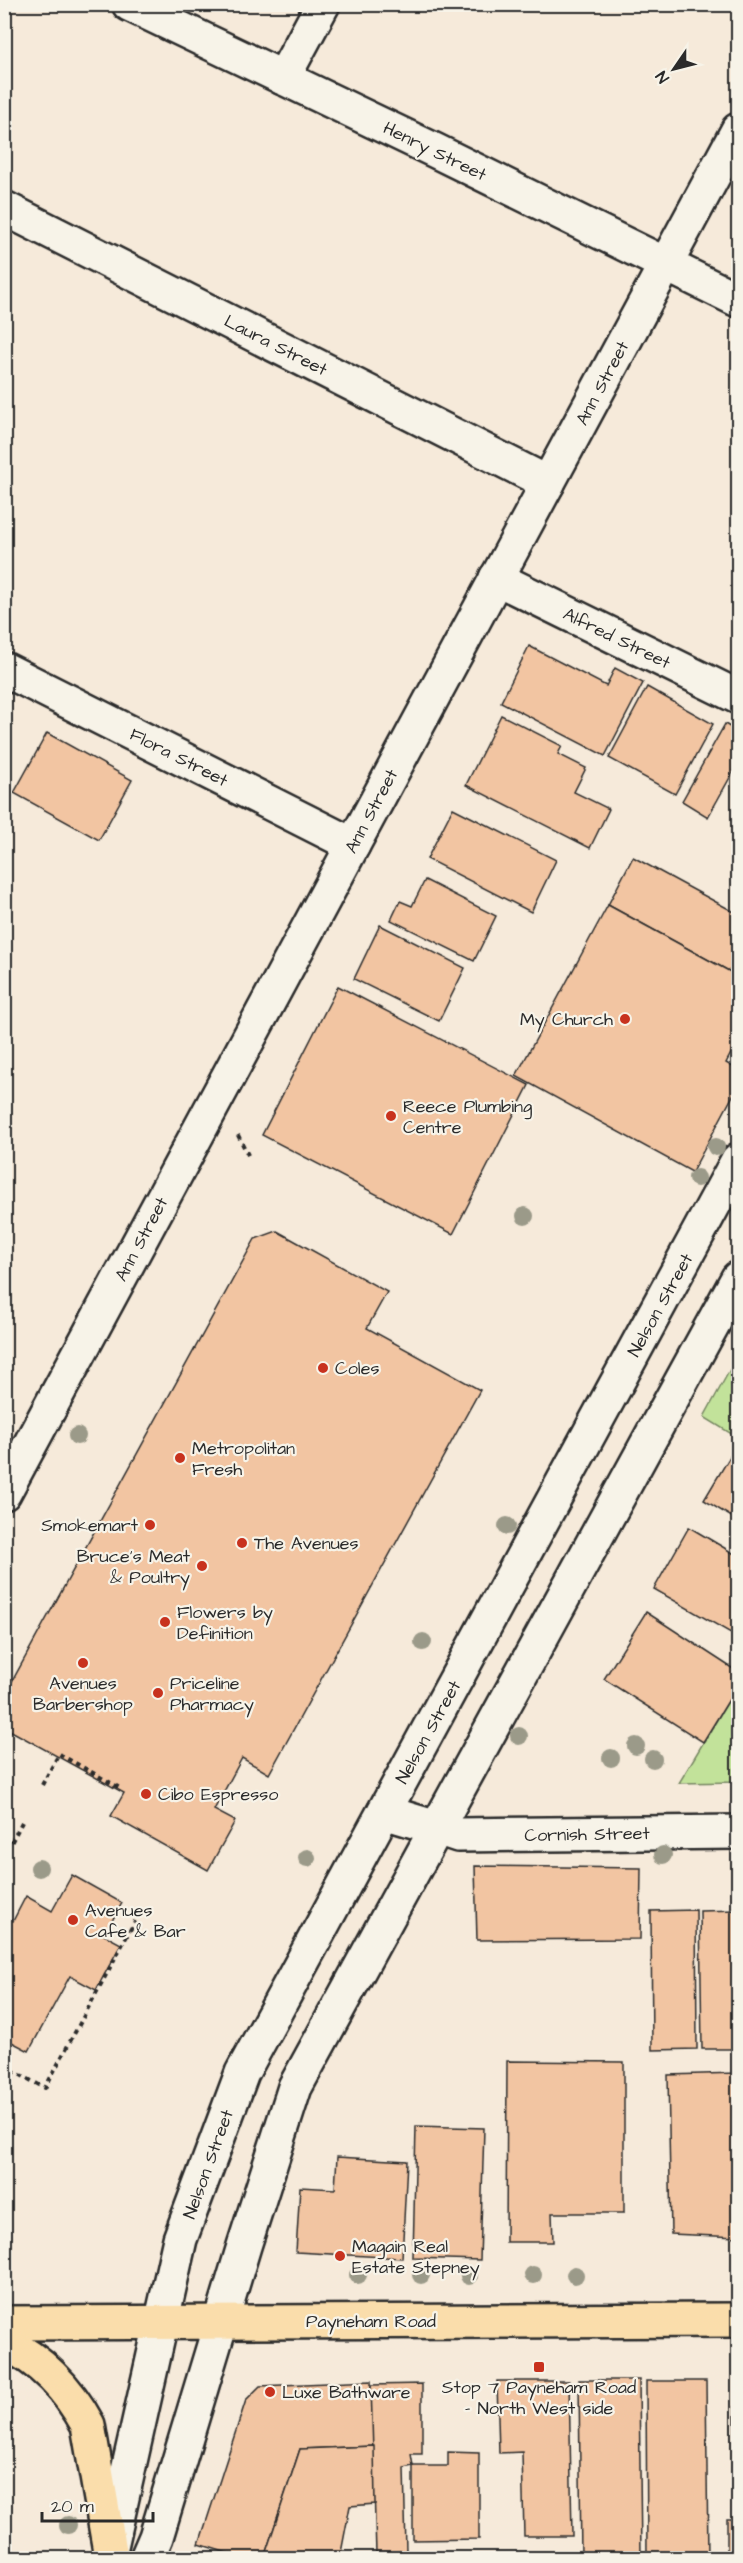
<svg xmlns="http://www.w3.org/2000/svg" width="743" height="2563" font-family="'Architects Daughter',sans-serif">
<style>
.green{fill:#c2e29a;stroke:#768662;stroke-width:1.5}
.building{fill:#f2c5a2;stroke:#2b2b2b;stroke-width:1.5}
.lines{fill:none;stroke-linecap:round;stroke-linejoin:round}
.street-casing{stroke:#2b2b2b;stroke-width:38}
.secondary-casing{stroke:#2b2b2b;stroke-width:38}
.primary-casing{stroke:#2b2b2b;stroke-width:38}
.path{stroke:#2b2b2b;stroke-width:4;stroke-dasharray:4.5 4.5;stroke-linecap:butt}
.street{stroke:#f7f3e8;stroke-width:33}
.secondary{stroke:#f7f3e8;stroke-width:33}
.primary{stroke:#faddab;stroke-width:33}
.tree{fill:#9b9a89}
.poi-dot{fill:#c8321e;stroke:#f7f3e8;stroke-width:2}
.labels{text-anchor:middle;stroke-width:4.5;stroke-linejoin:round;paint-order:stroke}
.street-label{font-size:18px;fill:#2b2b2b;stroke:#f7f3e8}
.poi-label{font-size:18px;fill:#2b2b2b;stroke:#f7f3e8;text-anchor:start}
</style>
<rect width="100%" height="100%" fill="#f6eada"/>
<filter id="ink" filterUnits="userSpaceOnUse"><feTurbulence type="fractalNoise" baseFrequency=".0167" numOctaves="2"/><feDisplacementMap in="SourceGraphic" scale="12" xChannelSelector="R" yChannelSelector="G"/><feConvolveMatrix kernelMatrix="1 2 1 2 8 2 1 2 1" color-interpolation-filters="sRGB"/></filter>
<g filter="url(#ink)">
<g class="green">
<path d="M738,1355V1438L704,1417Z"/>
<path d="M738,1685V1782L679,1783Z"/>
</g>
<g class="building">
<path d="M529,646L606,686L615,668L643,683L605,756L501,702Z"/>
<path d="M647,687L713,724L675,794L609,758Z"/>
<path d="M501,715L562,746L558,754L586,768L574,792L609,809L590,848L466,785Z"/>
<path d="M725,724L738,732V763L708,817L682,801Z"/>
<path d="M47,733L132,780L99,840L14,793Z"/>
<path d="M453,808L556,860L531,912L427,859Z"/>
<path d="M633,857L738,914V976L608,905Z"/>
<path d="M425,880L496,916L474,961L391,920L400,901L412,906Z"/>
<path d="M608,905L738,976V1040L726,1063L738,1070V1086L692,1172L516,1076Z"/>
<path d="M380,925L465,968L439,1021L354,979Z"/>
<path d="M338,986L529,1085L453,1234L262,1135Z"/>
<path d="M277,1231L387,1292L367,1328L480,1390L269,1774L242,1758L214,1810L235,1821L208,1870L111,1816L124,1793L4,1727V1696L255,1239Z"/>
<path d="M738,1443V1521L704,1500Z"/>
<path d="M689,1527L738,1556V1631L736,1636L654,1589Z"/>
<path d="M646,1612L738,1672V1685L703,1742L604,1679Z"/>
<path d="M475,1866L641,1868L640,1939L477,1940Z"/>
<path d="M72,1875L122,1903L104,1935L121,1944L96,1990L70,1976L29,2051L4,2038V1917L13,1921L26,1896L52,1911Z"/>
<path d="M696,1910L697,2049L652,2050L651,1911Z"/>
<path d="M738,1910V2049H702L700,1911Z"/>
<path d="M507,2061L624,2062V2213H552L553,2242H506Z"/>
<path d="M738,2073V2237L671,2234L668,2075Z"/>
<path d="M416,2126L484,2128L480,2260L413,2258Z"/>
<path d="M337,2157L407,2161L402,2258L296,2252L300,2187L335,2189Z"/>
<path d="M579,2380H639L641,2558H581Z"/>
<path d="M371,2381L374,2446L300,2449L264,2558H243L199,2544L246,2400L260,2386Z"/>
<path d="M497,2381H569L572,2536H524L522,2452L499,2453Z"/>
<path d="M646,2381H706L708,2558H647Z"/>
<path d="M422,2384V2454H411L413,2466L404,2468L406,2551L376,2553L371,2385Z"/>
<path d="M738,2394V2488H735V2395Z"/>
<path d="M374,2446L375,2504L350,2506L340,2558H264L300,2449Z"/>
<path d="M448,2452L479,2453V2539L413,2540V2466H448Z"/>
<rect x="727" y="2519" width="11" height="39"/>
</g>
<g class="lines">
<defs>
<g id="street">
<path d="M129,4L436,151L738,300"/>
<path d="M283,78L323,4"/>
<path d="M4,208L548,483"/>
<path d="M496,578L738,697"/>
<path d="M4,669L353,845"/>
<path d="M4,1493L738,130"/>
<path d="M437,1828L458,1835L738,1832"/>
</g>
<g id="secondary">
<path d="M384,1812L437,1828"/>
<path d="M110,2551L180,2239L242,2073L738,1160"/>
<path d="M147,2558L156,2537L244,2246L295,2087L738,1278"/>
</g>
<g id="primary">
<path d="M4,2323L738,2320"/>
<path d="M4,2342C42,2361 68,2388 88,2425L110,2551"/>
</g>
</defs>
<use href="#street" class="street-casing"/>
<use href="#secondary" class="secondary-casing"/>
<use href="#primary" class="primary-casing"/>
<g class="path">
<path d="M238,1135L250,1159"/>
<path d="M42,1785L59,1754L120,1788"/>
<path d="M4,1846L11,1843L22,1822"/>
<path d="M4,2066L45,2088L135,1921"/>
</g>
<use href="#street" class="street"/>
<use href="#secondary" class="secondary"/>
<use href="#primary" class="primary"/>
</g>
<g class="tree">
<circle cx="716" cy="1147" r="9"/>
<circle cx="697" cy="1178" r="9"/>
<circle cx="525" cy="1216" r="9"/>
<circle cx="77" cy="1436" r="9"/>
<circle cx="507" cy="1526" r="9"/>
<circle cx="423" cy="1642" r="9"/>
<circle cx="519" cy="1736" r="9"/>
<circle cx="636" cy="1746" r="9"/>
<circle cx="611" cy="1758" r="9"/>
<circle cx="653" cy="1759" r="9"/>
<circle cx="663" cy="1855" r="9"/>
<circle cx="307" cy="1858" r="9"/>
<circle cx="39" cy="1868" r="9"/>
<circle cx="358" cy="2275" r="9"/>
<circle cx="421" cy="2275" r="9"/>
<circle cx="533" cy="2275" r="9"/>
<circle cx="575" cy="2275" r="9"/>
<circle cx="469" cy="2276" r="9"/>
<circle cx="68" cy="2525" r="9"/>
</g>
</g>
<g class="poi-dot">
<circle cx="625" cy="1019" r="6"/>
<circle cx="391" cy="1116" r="6"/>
<circle cx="323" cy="1368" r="6"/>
<circle cx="180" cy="1458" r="6"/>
<circle cx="150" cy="1525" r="6"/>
<circle cx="242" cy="1543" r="6"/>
<circle cx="202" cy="1566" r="6"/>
<circle cx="165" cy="1622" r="6"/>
<circle cx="83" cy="1663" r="6"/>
<circle cx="158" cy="1693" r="6"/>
<circle cx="146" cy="1794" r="6"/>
<circle cx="73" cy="1920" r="6"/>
<circle cx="340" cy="2256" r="6"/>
<rect x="533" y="2361" width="12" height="12" rx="3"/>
<circle cx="270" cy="2392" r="6"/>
</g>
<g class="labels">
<g class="street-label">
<text transform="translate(435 151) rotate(26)" y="6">Henry Street</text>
<text transform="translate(276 345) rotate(27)" y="6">Laura Street</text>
<text transform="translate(602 383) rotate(-62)" y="6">Ann Street</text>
<text transform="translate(617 638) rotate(26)" y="6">Alfred Street</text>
<text transform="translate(179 757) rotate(27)" y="6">Flora Street</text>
<text transform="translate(371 811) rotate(-62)" y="6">Ann Street</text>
<text transform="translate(141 1239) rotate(-62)" y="6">Ann Street</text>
<text transform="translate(660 1305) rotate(-61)" y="6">Nelson Street</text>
<text transform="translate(428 1732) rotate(-61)" y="6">Nelson Street</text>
<text transform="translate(587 1834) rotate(-1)" y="6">Cornish Street</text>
<text transform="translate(208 2164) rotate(-70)" y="6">Nelson Street</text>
<text x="371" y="2327">Payneham Road</text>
</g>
<g class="poi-label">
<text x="613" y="1025" text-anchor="end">My Church</text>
<text x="403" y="1112">Reece Plumbing<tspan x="403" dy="21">Centre</tspan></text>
<text x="335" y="1374">Coles</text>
<text x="192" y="1454">Metropolitan<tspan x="192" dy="21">Fresh</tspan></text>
<text x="138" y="1531" text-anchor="end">Smokemart</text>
<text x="254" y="1549">The Avenues</text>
<text x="190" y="1562" text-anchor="end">Bruce's Meat<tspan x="190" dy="21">&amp; Poultry</tspan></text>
<text x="177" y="1618">Flowers by<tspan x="177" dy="21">Definition</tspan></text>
<text x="83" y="1689" text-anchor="middle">Avenues<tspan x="83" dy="21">Barbershop</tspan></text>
<text x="170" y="1689">Priceline<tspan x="170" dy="21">Pharmacy</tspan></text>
<text x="158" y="1800">Cibo Espresso</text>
<text x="85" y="1916">Avenues<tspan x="85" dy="21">Cafe &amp; Bar</tspan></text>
<text x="352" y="2252">Magain Real<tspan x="352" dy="21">Estate Stepney</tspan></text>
<text x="539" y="2393" text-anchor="middle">Stop 7 Payneham Road<tspan x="539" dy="21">- North West side</tspan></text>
<text x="282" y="2398">Luxe Bathware</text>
</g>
</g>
<rect width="743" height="2563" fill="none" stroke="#f7f3e8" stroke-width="24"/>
<rect x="12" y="12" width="719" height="2539" fill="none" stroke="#2b2b2b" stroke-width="2" filter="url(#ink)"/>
<g transform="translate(674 69) rotate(235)" stroke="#f7f3e8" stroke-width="4.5" paint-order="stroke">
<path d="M0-4.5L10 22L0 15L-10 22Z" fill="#2b2b2b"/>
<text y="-9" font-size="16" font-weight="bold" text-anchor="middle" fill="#2b2b2b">N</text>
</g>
<path d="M42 2512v9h111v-9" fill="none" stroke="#2b2b2b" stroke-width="3"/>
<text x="51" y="2512" font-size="18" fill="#2b2b2b" stroke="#f7f3e8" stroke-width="4.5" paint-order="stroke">20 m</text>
</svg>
